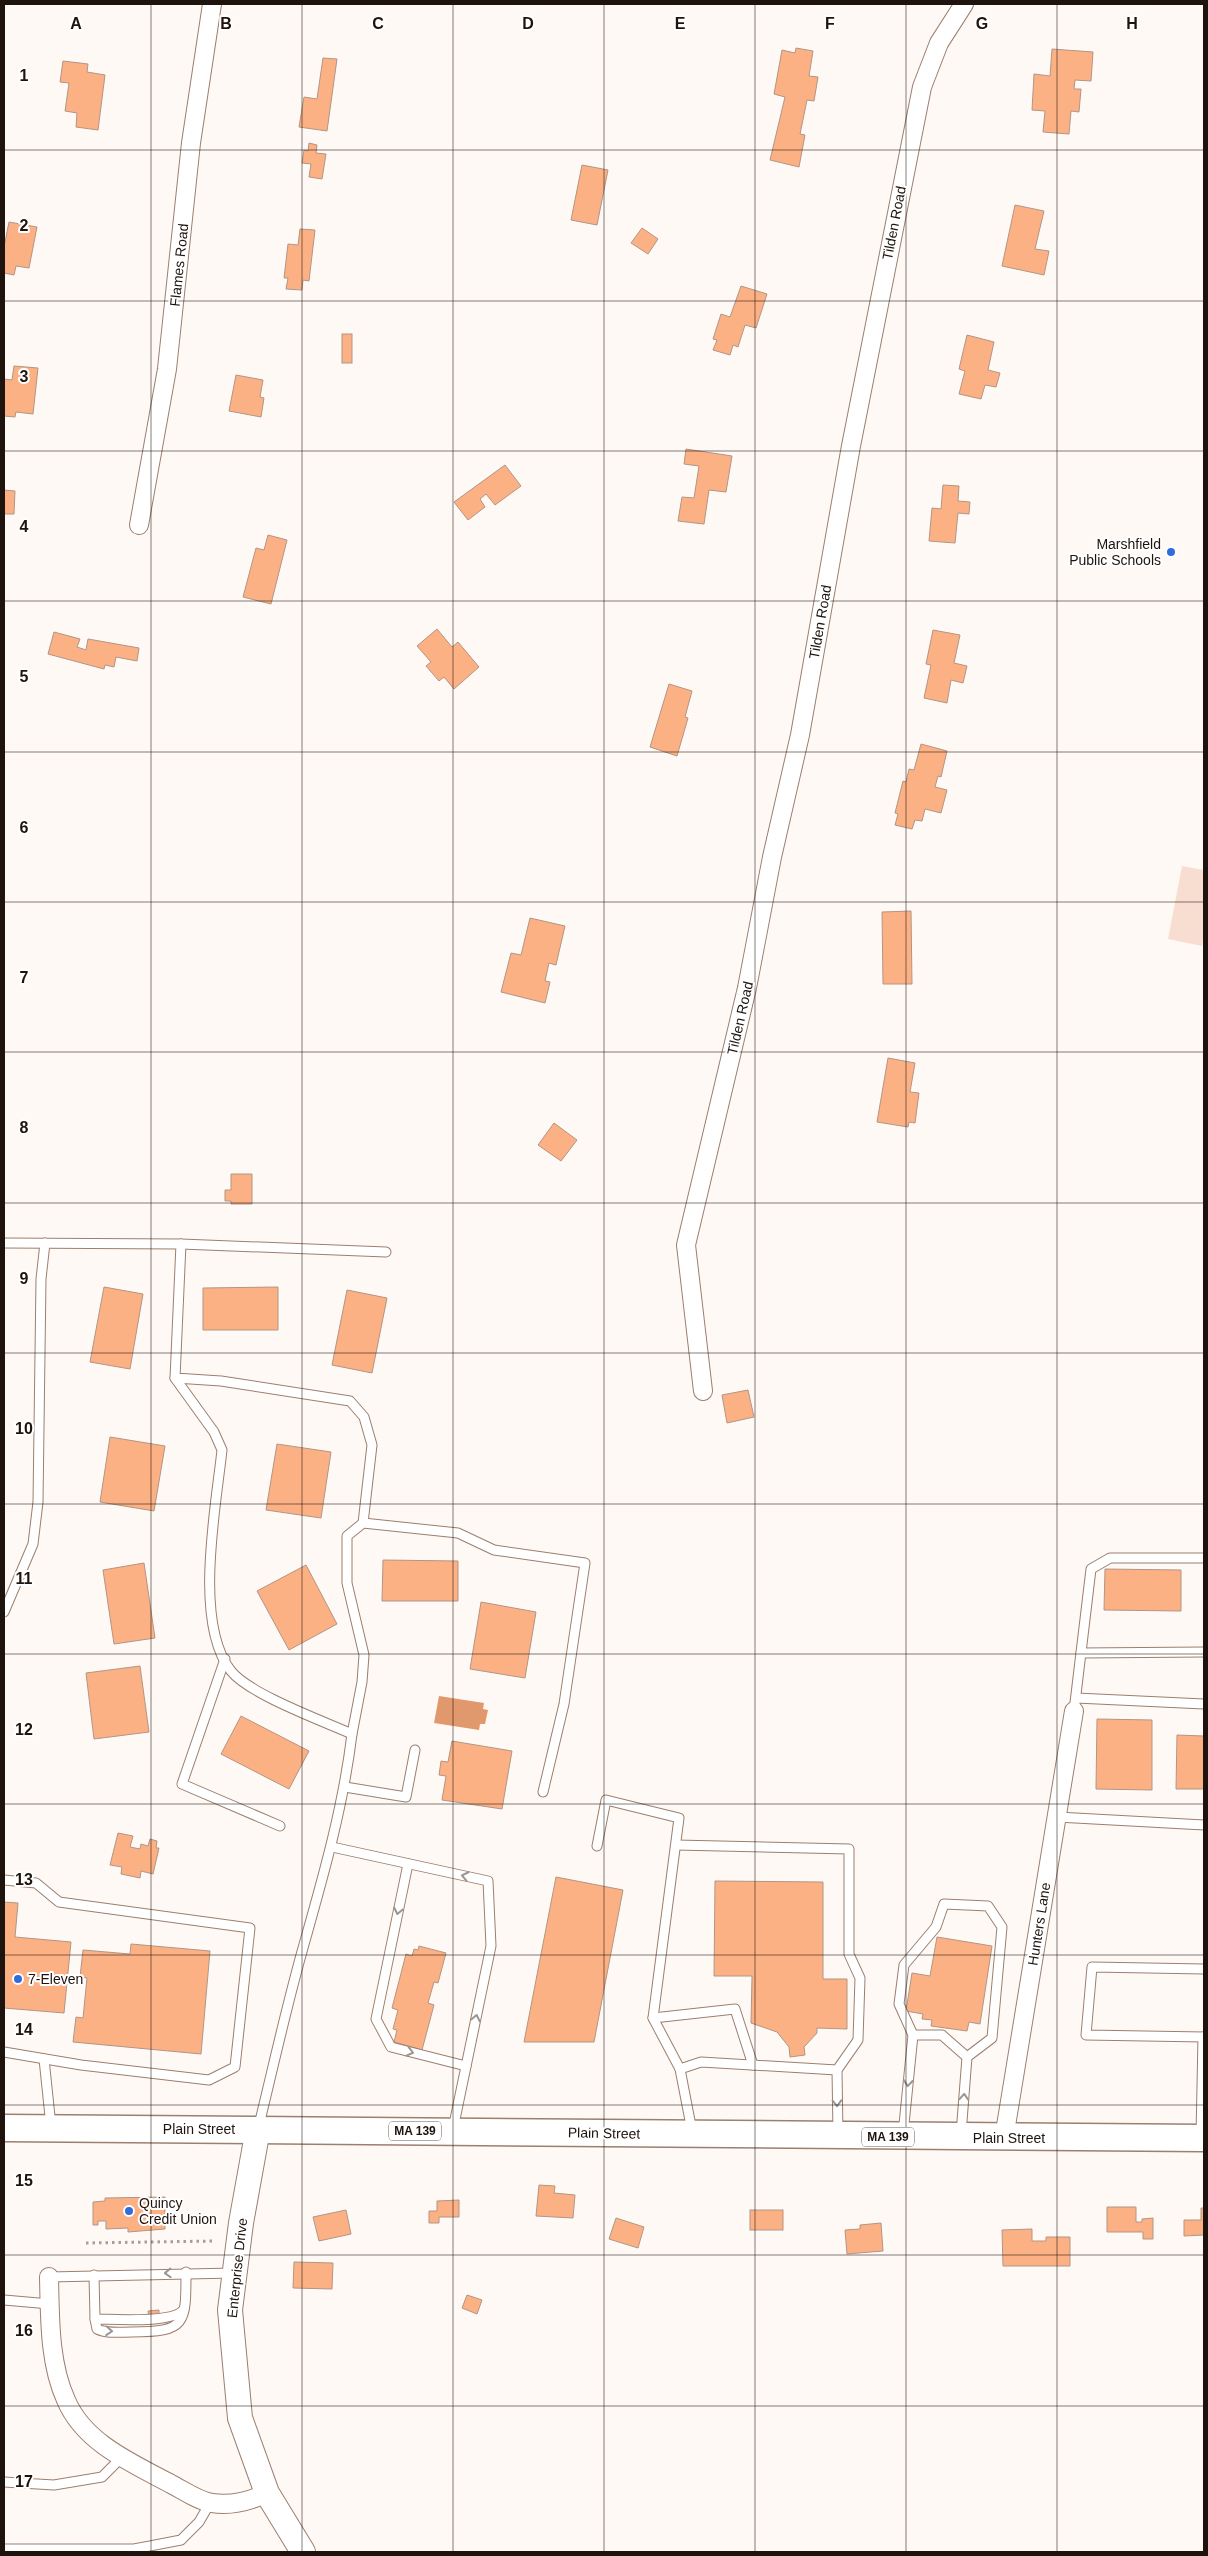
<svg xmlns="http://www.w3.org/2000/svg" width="1208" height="2556" font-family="Helvetica,sans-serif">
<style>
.grass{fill:#f8ded0}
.water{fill:#e1986d}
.building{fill:#fcb185;stroke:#b29585}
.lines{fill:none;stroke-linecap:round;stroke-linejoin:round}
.lane-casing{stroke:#9b7f6f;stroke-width:11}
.street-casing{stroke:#9b7f6f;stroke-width:20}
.secondary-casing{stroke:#9b7f6f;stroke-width:26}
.primary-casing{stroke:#9b7f6f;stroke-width:29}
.path{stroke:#a69e9a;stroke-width:3;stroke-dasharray:2.5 4;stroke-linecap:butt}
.lane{stroke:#fff;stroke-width:9}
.street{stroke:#fff;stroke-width:18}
.secondary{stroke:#fff;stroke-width:24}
.primary{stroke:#fff;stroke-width:26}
.oneway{stroke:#9a9592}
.grid{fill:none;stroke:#1e130d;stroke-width:1;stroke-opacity:0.55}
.poi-dot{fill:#306cda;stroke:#fff;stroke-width:2}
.labels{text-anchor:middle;stroke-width:4;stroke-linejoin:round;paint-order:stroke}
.shield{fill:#fff;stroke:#625a56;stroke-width:1}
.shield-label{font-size:12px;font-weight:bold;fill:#1e130d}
.street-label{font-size:14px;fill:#1e130d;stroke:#fff}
.poi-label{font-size:14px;fill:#1e130d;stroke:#fff;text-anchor:start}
.grid-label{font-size:16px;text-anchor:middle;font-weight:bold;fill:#1e130d;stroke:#fff;stroke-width:4;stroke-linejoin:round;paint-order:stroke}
</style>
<rect width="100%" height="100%" fill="#fff9f5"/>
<path class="grass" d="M1182,866L1204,870V934L1202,946L1168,939Z"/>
<path class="water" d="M439,1696L484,1703L483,1709L488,1710L485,1724H480L479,1730L434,1723Z"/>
<g class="building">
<path d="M796,48L813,51L809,76L818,77L814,101L807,100L800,134L805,135L799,167L770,160L785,97L774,94L782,50L795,53Z"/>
<path d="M1052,49L1093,52L1091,81L1075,80L1074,89H1081L1079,112L1071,111L1069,134L1043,132L1045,111L1032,110L1034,74L1050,76Z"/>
<path d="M323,58L337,59L327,131L299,127L304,97L317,99Z"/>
<path d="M63,61L88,64L87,72L105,75L98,130L76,127L77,113L65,111L69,83L60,82Z"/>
<path d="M309,143L317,145L316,153L326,154L322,179L309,177L311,164L302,163L304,150L308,151Z"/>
<path d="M582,165L608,170L597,225L571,220Z"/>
<path d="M1015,205L1044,211L1035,249L1049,251L1044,275L1002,266Z"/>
<path d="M9,222L37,227L29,268L16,266L14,275L4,273V247Z"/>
<path d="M642,228L658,239L648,254L631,243Z"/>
<path d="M300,229L315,230L309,281L303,280L302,290L286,289L288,278H284L288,244L298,245Z"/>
<path d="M741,286L767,294L756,328L745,325L738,347L733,345L730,355L713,350L717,340L713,339L721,314L730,317Z"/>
<rect x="342" y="334" width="10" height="29"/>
<path d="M967,335L994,342L988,370L1000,373L996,387L985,385L981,399L959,394L965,371L959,369Z"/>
<path d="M14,366L38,368L33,414L16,412L15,417L4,416V379L12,380Z"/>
<path d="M236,375L263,380L260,397L264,398L261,417L229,411Z"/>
<path d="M686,449L732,456L726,492L709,490L704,524L678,521L682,497L694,498L699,466L684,464Z"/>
<path d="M505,465L521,486L495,505L486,494L480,499L485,507L468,520L454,502Z"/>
<path d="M943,485L959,486L958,501L970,502L969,514L958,513L955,543L929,541L932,508L941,509Z"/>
<path d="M4,490L15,491L14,514H4Z"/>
<path d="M268,535L287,540L271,604L243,597L256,548L264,550Z"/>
<path d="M437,629L452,647L458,642L479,667L454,689L444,677L439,681L426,666L431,662L417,646Z"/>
<path d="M933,630L960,635L954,663L967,666L963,683L951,680L947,703L924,698L931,665L926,664Z"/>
<path d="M54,632L80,639L77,647L86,650L88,639L139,648L137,661L116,657L114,667L105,665L104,669L48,654Z"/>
<path d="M669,684L692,691L685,717L688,718L677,756L650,747Z"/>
<path d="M921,744L947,751L941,777L938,776L935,787L947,790L941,813L925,809L922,821L915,820L912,829L895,825L898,814L895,813L903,781L906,782L909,769L914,770Z"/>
<path d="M911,911L912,984H883L882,912Z"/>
<path d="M530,918L565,926L556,965L549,963L545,981L550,982L545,1003L501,992L511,953L521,955Z"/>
<path d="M888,1058L915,1063L910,1092L919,1093L915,1123L909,1122L908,1127L877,1122Z"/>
<path d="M554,1123L577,1140L561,1161L538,1145Z"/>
<path d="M231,1174H252V1204H231V1201H225V1190H231Z"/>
<path d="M104,1287L143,1294L130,1369L90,1362Z"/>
<path d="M278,1287V1330H203V1288Z"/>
<path d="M347,1290L387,1298L372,1373L332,1365Z"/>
<path d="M748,1390L754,1417L727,1423L722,1395Z"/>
<path d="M110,1437L165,1446L154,1511L100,1502Z"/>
<path d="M277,1444L331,1452L321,1518L266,1510Z"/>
<path d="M383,1560L458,1561V1601H382Z"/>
<path d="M144,1563L155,1638L114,1644L103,1570Z"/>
<path d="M306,1565L337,1624L289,1650L257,1591Z"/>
<path d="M1105,1569L1181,1570V1611L1104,1610Z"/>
<path d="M481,1602L536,1612L525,1678L470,1669Z"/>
<path d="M140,1666L149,1732L94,1739L86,1673Z"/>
<path d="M241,1716L309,1751L289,1789L221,1754Z"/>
<path d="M1097,1719L1152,1720V1790L1096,1789Z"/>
<path d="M1177,1735L1204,1736V1789H1176Z"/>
<path d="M452,1741L512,1751L502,1809L442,1800L446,1776L439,1775L441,1761L448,1762Z"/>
<path d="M118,1833L133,1836L130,1847L140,1849L141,1844L148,1846L150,1839L157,1841L156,1848H159L153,1874L141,1871L140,1878L121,1874L122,1867L110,1865Z"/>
<path d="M556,1877L623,1890L594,2042H524Z"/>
<path d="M715,1881L823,1882V1979H847V2029L817,2028V2033L804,2047L805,2055L790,2057L789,2047L777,2032L751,2023L752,1976H714Z"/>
<path d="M4,1902L18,1903L15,1937L71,1942L64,2013L4,2008Z"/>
<path d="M937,1937L992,1946L980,2024L969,2022L967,2031L931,2026L932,2020L922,2019L923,2014L906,2011L912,1973L930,1976Z"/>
<path d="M131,1944L210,1951L201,2054L73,2042L76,2017L83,2018L87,1978L80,1977L83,1950L130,1954Z"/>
<path d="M419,1946L446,1953L438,1983L434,1982L428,2003L434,2005L422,2050L394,2042L397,2030L393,2029L398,2010L392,2008L406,1954L412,1956L414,1949L418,1950Z"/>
<path d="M539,2185L555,2186L554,2193L575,2195L573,2218L536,2216Z"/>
<path d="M165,2197V2229L128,2232V2228L106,2229V2221H98V2225H93V2202L105,2201V2198Z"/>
<path d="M459,2200V2217H439V2223H429V2211H437V2201Z"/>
<path d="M1107,2207H1136V2222H1142V2219L1153,2218V2239H1143V2232H1107Z"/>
<path d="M1201,2208H1204V2235L1184,2236V2220H1201Z"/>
<path d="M346,2210L351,2234L319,2241L313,2217Z"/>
<rect x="750" y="2210" width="33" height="20"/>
<path d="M616,2218L644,2227L638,2248L609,2239Z"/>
<path d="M881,2223L883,2251L847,2254L845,2230L860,2229V2225Z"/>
<path d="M1032,2229V2241H1046V2237H1070V2266H1003L1002,2230Z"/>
<path d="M294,2262L333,2263L332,2289L293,2288Z"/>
<path d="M467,2295L482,2300L477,2314L462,2308Z"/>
<path d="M159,2310V2317L149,2318L148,2311Z"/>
</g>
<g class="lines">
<defs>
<g id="lane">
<path d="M4,1243L181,1244L386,1252"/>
<path d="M181,1244L175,1378L221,1381L350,1401L364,1417L372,1445L363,1523L347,1536V1583L364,1655L362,1682L352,1734"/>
<path d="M175,1378L214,1432L222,1450C216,1507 193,1623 231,1671C249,1694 323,1721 352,1734C343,1808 323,1877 303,1948C286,2008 273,2068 258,2129"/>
<path d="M363,1523L458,1533L494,1550L585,1563L564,1704L543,1792"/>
<path d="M4,1612L33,1544L38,1502L41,1279L45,1243"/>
<path d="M1081,1653L1204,1652"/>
<path d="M225,1659L182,1784L280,1826"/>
<path d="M1076,1698L1204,1704"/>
<path d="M1074,1711L1091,1569L1110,1558H1204"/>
<path d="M345,1787L406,1797L415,1750"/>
<path d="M1057,1817L1204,1825"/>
<path d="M676,1845L849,1849V1954L860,1978L858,2040L837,2070L838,2134"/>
<path d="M597,1846L606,1800L679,1818L653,2018L680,2069L692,2131"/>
<path d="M332,1847L488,1881L491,1946L453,2129"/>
<path d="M408,1864L376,2019L391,2047L466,2066"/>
<path d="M4,1880L36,1883L59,1902L250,1928L235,2067L209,2080L81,2065L4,2052"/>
<path d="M1204,1969L1092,1967L1086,2035L1204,2037"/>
<path d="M653,2018L735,2009L753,2065"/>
<path d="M913,2035H942L967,2057"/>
<path d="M44,2059L51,2126"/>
<path d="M680,2069L701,2062L837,2070"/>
<path d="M903,2134L913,2035L899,2004L904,1965L936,1927L944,1904L988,1906L1002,1927L992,2038L967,2057L961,2134"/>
<path d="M1201,2135L1203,2037"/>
<path d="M94,2275L95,2319L97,2329C107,2334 121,2332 132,2332C186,2332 186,2324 186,2272"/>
<path d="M49,2277L234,2273"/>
<path d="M4,2300L50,2304"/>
<path d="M95,2319C113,2319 175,2324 184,2309"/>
<path d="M4,2482L54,2485L102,2477L122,2457"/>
<path d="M4,2549H134L181,2540L199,2522L210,2503"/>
</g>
<g id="street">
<path d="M139,525L167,369L191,143L212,4"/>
<path d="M703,1391L686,1245L747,988L772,857L800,735L851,446L922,87L939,43L964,4"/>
<path d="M1004,2138L1074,1711"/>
<path d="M49,2277C50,2317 49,2363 66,2400C84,2443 132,2463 171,2484C183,2490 198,2501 212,2503C231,2506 250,2501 267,2493"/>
</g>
<path id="secondary" d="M258,2129L241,2223L230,2310L240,2418L267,2493L303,2552"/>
<path id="primary" d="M4,2128L1204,2138"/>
</defs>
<use href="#lane" class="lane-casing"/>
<use href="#street" class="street-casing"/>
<use href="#secondary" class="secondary-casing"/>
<use href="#primary" class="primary-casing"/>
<path class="path" d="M86,2243L215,2241"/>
<use href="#lane" class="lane"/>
<use href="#street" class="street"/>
<use href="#secondary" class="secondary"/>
<use href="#primary" class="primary"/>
</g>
<defs><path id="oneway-chevron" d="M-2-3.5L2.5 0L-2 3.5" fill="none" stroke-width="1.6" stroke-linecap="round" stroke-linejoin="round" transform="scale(1.25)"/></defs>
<g class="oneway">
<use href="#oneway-chevron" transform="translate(465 1876) rotate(-168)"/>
<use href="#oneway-chevron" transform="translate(398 1911) rotate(102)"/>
<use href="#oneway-chevron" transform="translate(476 2018) rotate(-78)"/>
<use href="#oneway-chevron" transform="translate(410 2052) rotate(14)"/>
<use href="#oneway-chevron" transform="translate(908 2083) rotate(96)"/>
<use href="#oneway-chevron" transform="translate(964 2097) rotate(-86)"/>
<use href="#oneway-chevron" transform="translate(837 2103) rotate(89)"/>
<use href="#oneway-chevron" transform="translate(168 2273) rotate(178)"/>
<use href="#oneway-chevron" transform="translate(109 2331) rotate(4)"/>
</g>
<path class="grid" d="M151,4V2552M302,4V2552M453,4V2552M604,4V2552M755,4V2552M906,4V2552M1057,4V2552M4,150H1204M4,301H1204M4,451H1204M4,601H1204M4,752H1204M4,902H1204M4,1052H1204M4,1203H1204M4,1353H1204M4,1504H1204M4,1654H1204M4,1804H1204M4,1955H1204M4,2105H1204M4,2255H1204M4,2406H1204"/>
<g class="poi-dot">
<circle cx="1171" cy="552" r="5"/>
<circle cx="18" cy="1979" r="5"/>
<circle cx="129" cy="2211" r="5"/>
</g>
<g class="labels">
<g class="shield">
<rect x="389" y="2121.5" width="52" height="19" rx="4"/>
<rect x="862" y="2127.5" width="52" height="19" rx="4"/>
</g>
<g class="shield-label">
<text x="415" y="2135">MA 139</text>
<text x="888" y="2141">MA 139</text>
</g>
<g class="street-label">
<text transform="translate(894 223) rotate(-79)" y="5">Tilden Road</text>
<text transform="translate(179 265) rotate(-84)" y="5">Flames Road</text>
<text transform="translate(820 622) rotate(-80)" y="5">Tilden Road</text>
<text transform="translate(740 1018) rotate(-77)" y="5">Tilden Road</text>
<text transform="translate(1039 1924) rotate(-81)" y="5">Hunters Lane</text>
<text x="199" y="2134">Plain Street</text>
<text transform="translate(604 2133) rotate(1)" y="5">Plain Street</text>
<text x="1009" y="2143">Plain Street</text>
<text transform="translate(237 2268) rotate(-84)" y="5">Enterprise Drive</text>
</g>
<g class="poi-label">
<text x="1161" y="549" text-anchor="end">Marshfield<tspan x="1161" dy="16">Public Schools</tspan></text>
<text x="28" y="1984">7-Eleven</text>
<text x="139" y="2208">Quincy<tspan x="139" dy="16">Credit Union</tspan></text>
</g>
</g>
<g class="grid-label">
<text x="76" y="29">A</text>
<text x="226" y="29">B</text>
<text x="378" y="29">C</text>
<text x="528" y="29">D</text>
<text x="680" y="29">E</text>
<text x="830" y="29">F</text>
<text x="982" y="29">G</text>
<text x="1132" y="29">H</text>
<text x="24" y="81">1</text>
<text x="24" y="231">2</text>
<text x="24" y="382">3</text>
<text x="24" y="532">4</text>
<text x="24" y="682">5</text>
<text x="24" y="833">6</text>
<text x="24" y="983">7</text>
<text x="24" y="1133">8</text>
<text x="24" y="1284">9</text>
<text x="24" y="1434">10</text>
<text x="24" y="1584">11</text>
<text x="24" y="1735">12</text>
<text x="24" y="1885">13</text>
<text x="24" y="2035">14</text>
<text x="24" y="2186">15</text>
<text x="24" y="2336">16</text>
<text x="24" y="2487">17</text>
</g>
<rect width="1208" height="2556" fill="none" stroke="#1e130d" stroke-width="10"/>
</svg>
